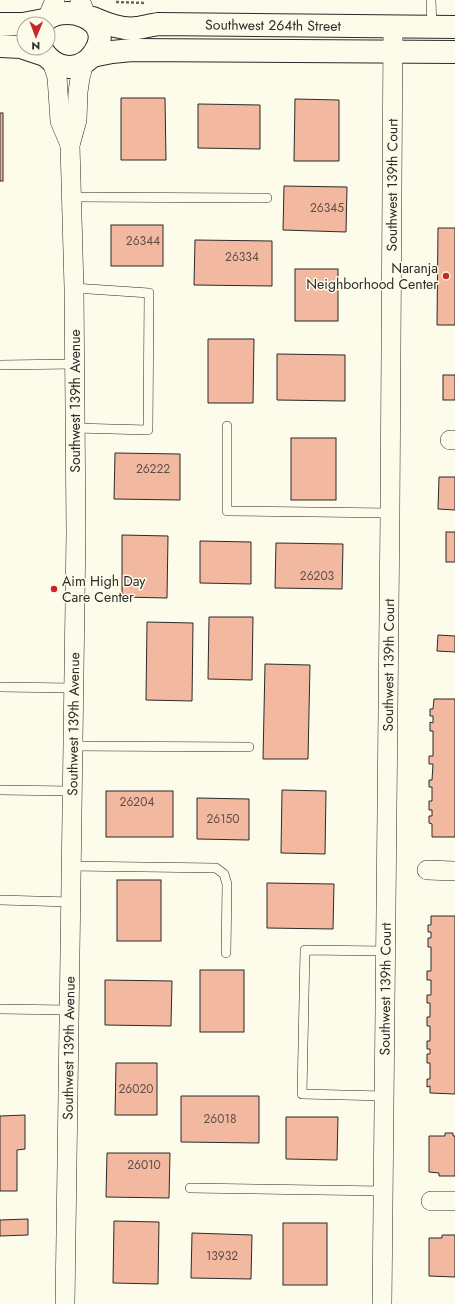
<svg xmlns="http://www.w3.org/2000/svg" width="455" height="1304" font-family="Jost,sans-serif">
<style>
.building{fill:#f2b8a0;stroke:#2b2b2b}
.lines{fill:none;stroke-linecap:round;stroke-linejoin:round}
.service-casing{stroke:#2b2b2b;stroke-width:10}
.minor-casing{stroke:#2b2b2b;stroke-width:20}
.tertiary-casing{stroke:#2b2b2b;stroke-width:24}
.path{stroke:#6a6964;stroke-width:2.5;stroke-dasharray:3 2;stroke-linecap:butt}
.service{stroke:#fdfbea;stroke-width:9}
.minor{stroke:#fdfbea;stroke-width:19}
.tertiary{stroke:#fdfbea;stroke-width:22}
.poi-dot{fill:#c62828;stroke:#fdfbea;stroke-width:1.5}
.labels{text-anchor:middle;stroke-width:3;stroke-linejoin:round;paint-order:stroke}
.number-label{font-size:12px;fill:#5d4e48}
.street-label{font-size:14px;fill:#2b2b2b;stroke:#fdfbea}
.poi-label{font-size:14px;fill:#2b2b2b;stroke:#fdfbea;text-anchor:end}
</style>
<rect width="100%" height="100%" fill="#fdfbea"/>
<g class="building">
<path d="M121,98H165L166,160H121Z"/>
<path d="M295,99L339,100V161H294Z"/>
<path d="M198,104L260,105V149L198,148Z"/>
<rect x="0" y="113" width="3" height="68"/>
<path d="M284,186L347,187L346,232L283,230Z"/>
<rect x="111" y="225" width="52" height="41"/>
<path d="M438,228H455V325H437Z"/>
<path d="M195,240L272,241V286L194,285Z"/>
<rect x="295" y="269" width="43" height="52"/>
<path d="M208,339H254L253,403H208Z"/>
<path d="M277,354L345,355V401L277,400Z"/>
<rect x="443" y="375" width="12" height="25"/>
<rect x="291" y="438" width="45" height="62"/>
<path d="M115,453L180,454V500L114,499Z"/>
<path d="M439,477H455V510L438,509Z"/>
<rect x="446" y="532" width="9" height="30"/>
<path d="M122,535L168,536L167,598L122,597Z"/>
<path d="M200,541L251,542V584L200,583Z"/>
<path d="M276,543L343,544L342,589L275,588Z"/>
<path d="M209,617H253L252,680L208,679Z"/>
<path d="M147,622L193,623L192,701L146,700Z"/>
<path d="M438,635L455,636V652L437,651Z"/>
<path d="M265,664L310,665L308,759H263Z"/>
<path d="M434,699H455V837H432V824L429,823V816H432V810H429V801H432V787H429V780H432L433,764H429V756H433V731H430V722L433,723V716H430V709H433Z"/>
<path d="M282,790L326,791L325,854L281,853Z"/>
<rect x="106" y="791" width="67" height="46"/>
<path d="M197,798L249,799V840L197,839Z"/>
<rect x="117" y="880" width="44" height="61"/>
<path d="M267,883L334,884L333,929L267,928Z"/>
<path d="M431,916H455V1094L430,1093V1086L427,1087V1079H430V1063H427V1054H430V1049H427V1041H430V1026H427V1017H430V1003H427V995H431V980H427V971H431V947H428V938H431V932H428V925H431Z"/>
<rect x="200" y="970" width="44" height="62"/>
<path d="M105,980L172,981L171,1026L105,1025Z"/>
<path d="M116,1063H157V1115H115Z"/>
<path d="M181,1096H259V1143L181,1142Z"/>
<path d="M25,1115V1149L17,1150V1191H0V1116Z"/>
<path d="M286,1117H338L337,1160L286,1159Z"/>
<path d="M445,1133H453V1136H455V1176H439V1173L429,1172V1136H445Z"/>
<path d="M107,1153H170L169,1198L106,1197Z"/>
<path d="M28,1219V1235L0,1236V1220Z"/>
<path d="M114,1221L159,1222L158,1284L113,1283Z"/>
<rect x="283" y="1223" width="44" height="62"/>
<path d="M192,1233L252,1235L251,1279L191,1278Z"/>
<path d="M442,1235H455V1277L429,1276V1238H442Z"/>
</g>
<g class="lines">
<defs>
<g id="service">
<path d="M431,0L432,27"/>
<path d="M72,197L267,198"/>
<path d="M74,288L149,293L148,430L75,428"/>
<path d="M0,365L75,364"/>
<path d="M227,426V511L390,513"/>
<path d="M0,687L74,688"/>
<path d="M73,746L249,747"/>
<path d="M0,790L72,791"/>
<path d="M71,866L216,868L224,874L227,884L226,953"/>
<path d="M0,900L71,902"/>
<path d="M0,1009L69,1010"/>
<path d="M385,1096L302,1094L305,950L386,951"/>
<path d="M190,1188L384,1191"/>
</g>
<g id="minor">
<path d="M80,0L84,10"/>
<path d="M49,14L55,0"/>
<path d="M52,62L57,77L60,121L70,145"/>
<path d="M450,440H455"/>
<path d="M427,870L455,871"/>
<path d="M431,1201H455"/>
<path id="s1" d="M65,1304L76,532L74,288L70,145L77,120L78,92L80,78L84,63"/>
<path id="s2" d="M382,1304L390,513L393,27"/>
</g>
<g id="tertiary">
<path id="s3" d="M93,18C107,24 122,30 137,28C144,27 151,25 159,24L455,27"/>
<path d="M0,24H23L44,20"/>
<path d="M0,46L21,47L45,55"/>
<path d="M41,48C47,59 58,68 71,67C80,66 89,61 94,53C118,18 60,0 42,24"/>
<path d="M92,56L112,52L132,50L455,52"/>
</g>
</defs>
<use href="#service" class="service-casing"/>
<use href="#minor" class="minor-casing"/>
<use href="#tertiary" class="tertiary-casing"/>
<path class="path" d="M116,2L145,3"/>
<use href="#service" class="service"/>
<use href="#minor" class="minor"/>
<use href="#tertiary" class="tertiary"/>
</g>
<g class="poi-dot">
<circle cx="446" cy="276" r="4"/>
<circle cx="54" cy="589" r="4"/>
</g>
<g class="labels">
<g class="number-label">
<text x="327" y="212">26345</text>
<text x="143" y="245">26344</text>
<text x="242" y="261">26334</text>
<text x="153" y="473">26222</text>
<text x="317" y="580">26203</text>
<text x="137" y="806">26204</text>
<text x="223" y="823">26150</text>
<text x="136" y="1093">26020</text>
<text x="220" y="1123">26018</text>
<text x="144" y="1169">26010</text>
<text x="222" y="1260">13932</text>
</g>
<g class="street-label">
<text dy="5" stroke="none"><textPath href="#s3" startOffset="182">Southwest 264th Street</textPath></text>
<text dy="5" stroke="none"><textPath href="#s2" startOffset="1119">Southwest 139th Court</textPath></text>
<text transform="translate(75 401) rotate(-90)" y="5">Southwest 139th Avenue</text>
<text dy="5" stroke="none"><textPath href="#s2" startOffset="639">Southwest 139th Court</textPath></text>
<text dy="5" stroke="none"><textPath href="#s1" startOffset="580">Southwest 139th Avenue</textPath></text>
<text dy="5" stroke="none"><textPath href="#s2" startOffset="315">Southwest 139th Court</textPath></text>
<text dy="5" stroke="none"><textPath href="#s1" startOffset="256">Southwest 139th Avenue</textPath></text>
</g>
<g class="poi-label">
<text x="438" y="273">Naranja<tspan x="438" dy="16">Neighborhood Center</tspan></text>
<text x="62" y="586" text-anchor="start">Aim High Day<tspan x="62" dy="16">Care Center</tspan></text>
</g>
</g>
<g transform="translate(36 36) rotate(181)"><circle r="19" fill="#fdfbea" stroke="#a9a89e"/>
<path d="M0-3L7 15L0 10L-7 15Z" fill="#c62828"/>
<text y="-6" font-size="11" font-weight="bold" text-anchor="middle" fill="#2b2b2b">N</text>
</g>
</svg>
